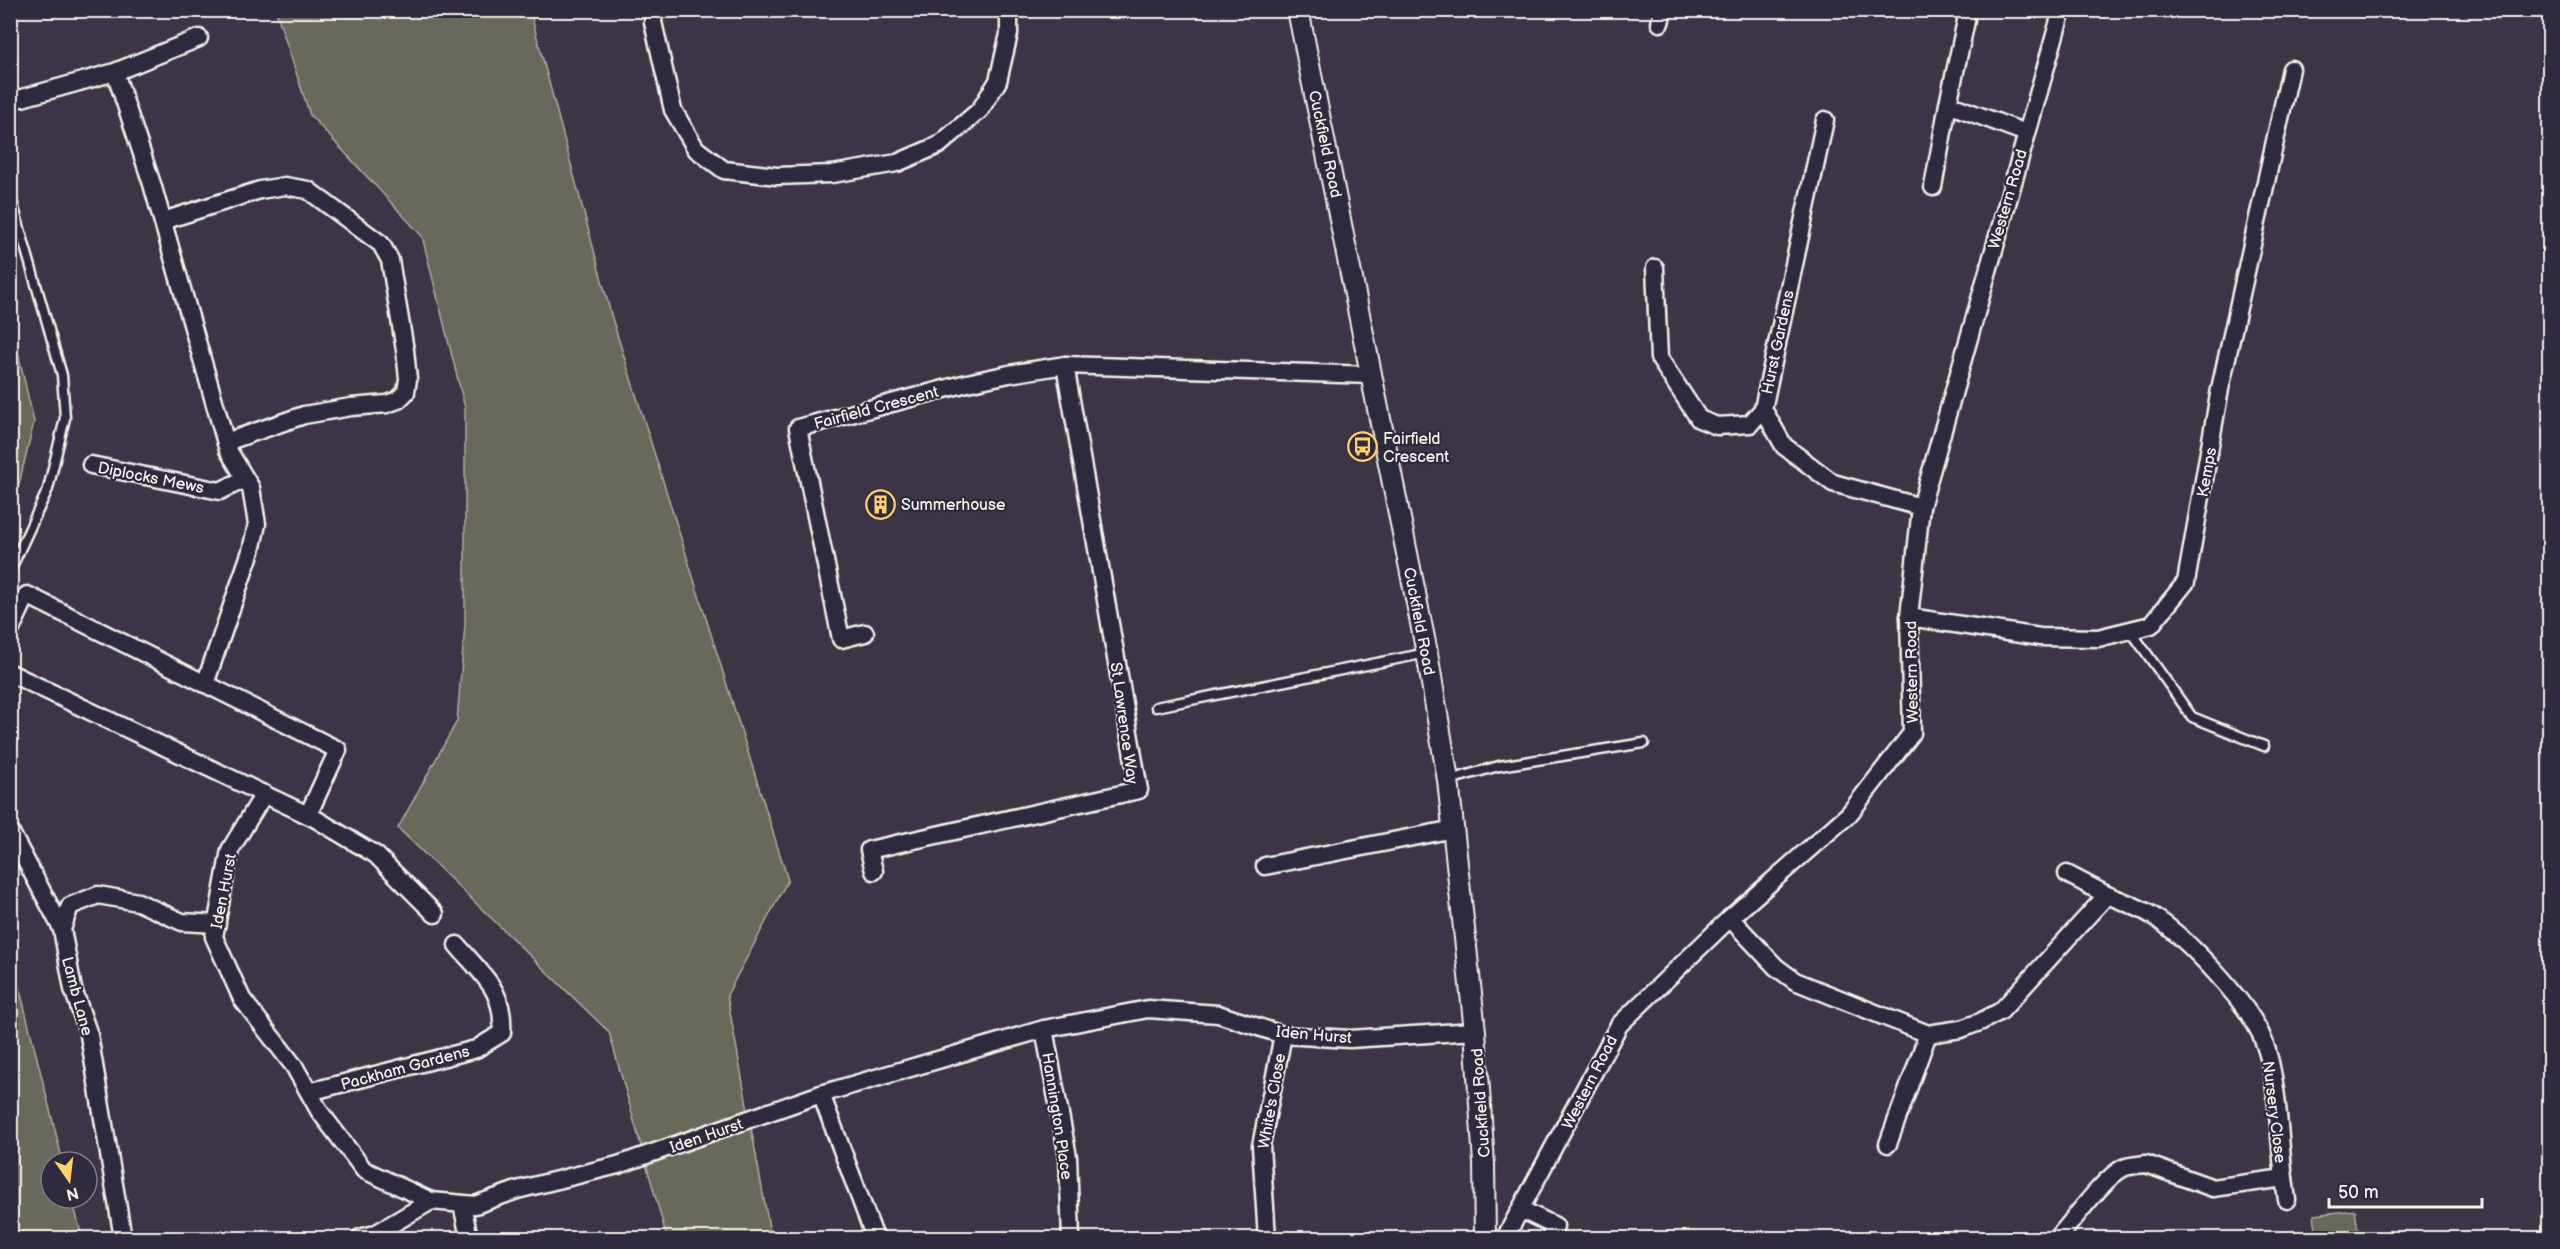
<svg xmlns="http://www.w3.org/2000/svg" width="2560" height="1249" font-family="'Balsamiq Sans',sans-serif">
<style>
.green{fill:#67695a;stroke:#aeada1;stroke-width:1.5}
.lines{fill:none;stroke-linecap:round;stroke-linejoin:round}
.service-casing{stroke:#f4f1e8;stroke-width:13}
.minor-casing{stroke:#f4f1e8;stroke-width:21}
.tertiary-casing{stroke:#f4f1e8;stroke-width:24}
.service{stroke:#2f2a3d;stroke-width:8}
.minor{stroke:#2f2a3d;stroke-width:16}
.tertiary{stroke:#2f2a3d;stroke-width:20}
.labels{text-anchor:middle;stroke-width:4.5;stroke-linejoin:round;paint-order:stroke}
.street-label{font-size:16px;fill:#f4f1e8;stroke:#2f2a3d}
.poi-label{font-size:16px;fill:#f4f1e8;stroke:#2f2a3d;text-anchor:start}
</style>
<rect width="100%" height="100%" fill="#3d3445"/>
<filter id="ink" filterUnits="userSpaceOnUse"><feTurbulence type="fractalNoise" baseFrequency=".0167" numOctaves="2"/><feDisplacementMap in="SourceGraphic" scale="12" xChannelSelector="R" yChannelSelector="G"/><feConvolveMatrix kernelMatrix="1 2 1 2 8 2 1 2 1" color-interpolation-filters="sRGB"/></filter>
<g filter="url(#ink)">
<g class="green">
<path d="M276,11H530L612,318L788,880L727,995L771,1238H667L609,1032L398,828L457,721L465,624V408L422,236L310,115Z"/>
<path d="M11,322L34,422L11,517L10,322Z"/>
<path d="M10,960L15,970L63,1162H51V1198H72L82,1238H11Z"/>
<path d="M2355,1210L2359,1238H2317L2314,1215Z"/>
</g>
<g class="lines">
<defs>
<g id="service">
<path d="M10,194L62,375L65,418L48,489L10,571"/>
<path d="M2130,630L2192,717L2264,746"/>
<path d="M1156,707L1427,653"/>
<path d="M1449,780L1499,766L1644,743"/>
</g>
<g id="minor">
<path d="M654,10L653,22L673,110L696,149L724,170L777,176L832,174L897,163L939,145L980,110L998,81L1009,34V10"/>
<path d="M1966,21L1948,104L2026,133"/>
<path d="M1660,23L1663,10"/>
<path d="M115,72L152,184L228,450L251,488L257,524L251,551L205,684"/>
<path d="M22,98L115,72L199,38"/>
<path d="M1825,120L1763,409L1784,446L1833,483L1921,507"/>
<path d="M1933,187L1948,104"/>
<path d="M163,221L260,190L285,186L308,190L381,244L390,260L405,350L408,379L406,392L398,400L387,404L351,407L304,415L226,442"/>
<path d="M1655,268L1659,358L1699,419L1717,426L1750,424L1763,409"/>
<path d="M91,465L220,491L245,479"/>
<path d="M1909,617L2040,637L2098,638L2151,625L2186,582L2220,389L2291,69"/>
<path d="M10,631L27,595L338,750L308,815"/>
<path d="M865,633L841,639L798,428L967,383L1009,374L1065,365L1372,375"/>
<path d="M10,673L314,818L376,855L435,914"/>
<path d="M264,794L230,850L214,937L242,999L294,1066L320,1112L364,1170L431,1201L475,1205L517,1190L618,1165L821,1094L1044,1029L1148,1009L1218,1014L1283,1035L1350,1039L1475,1031"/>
<path d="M10,831L62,929"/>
<path d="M1265,866L1454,829"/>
<path d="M874,871L869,850L1139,790L1065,365"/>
<path d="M2067,874L2107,895"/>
<path d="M1730,918L1776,967L1795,981L1928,1034L1961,1029L1980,1022L2001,1011L2107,895C2122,901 2139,907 2153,916C2186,937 2251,1005 2264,1042C2278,1078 2279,1139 2284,1178L2213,1188L2146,1164C2138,1165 2130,1165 2123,1168C2104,1178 2076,1217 2061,1234L2060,1238"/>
<path d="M1044,1029L1068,1157L1071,1238"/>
<path d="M309,1092L476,1049L502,1033C505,990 483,976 457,945"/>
<path d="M821,1094L875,1238"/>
<path d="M1888,1144L1928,1034"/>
<path d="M2284,1178L2287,1200"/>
<path d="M462,1204L469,1238"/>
<path d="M1522,1210L1555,1226L1550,1238"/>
<path d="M123,1238L89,1035L73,989L62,929L70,906L98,895L138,902L182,922L217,924"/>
<path d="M360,1238L375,1234L431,1201"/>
<path d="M1267,1238L1261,1146L1283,1035"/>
<path d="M1505,1238L1619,1025L1730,918L1849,814L1912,733L1909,617L1921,507L2062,10"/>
</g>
<path id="tertiary" d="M1298,10L1427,653L1448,780L1475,1031L1484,1164L1485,1238"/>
</defs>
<use href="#service" class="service-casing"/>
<use href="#minor" class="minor-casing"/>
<use href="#tertiary" class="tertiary-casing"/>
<use href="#service" class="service"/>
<use href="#minor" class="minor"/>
<use href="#tertiary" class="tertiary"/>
</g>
</g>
<defs>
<symbol id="bus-ring" viewBox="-11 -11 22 22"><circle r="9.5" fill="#2f2a3d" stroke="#ffd166" stroke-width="1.5"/><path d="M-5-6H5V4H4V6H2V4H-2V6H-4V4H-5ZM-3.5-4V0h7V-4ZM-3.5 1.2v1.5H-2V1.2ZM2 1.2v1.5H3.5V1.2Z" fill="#ffd166"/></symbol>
<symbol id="building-ring" viewBox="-11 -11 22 22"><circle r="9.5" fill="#2f2a3d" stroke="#ffd166" stroke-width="1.5"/><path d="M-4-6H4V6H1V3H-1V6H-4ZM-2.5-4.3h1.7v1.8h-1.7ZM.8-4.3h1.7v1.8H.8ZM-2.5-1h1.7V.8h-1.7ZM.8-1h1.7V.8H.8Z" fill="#ffd166"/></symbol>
</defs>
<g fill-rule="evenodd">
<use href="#bus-ring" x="1346" y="430" width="33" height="33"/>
<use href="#building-ring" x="864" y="488" width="33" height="33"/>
</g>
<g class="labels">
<g class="street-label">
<text transform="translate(1326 144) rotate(78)" y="6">Cuckfield Road</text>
<text transform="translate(2007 199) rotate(-74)" y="6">Western Road</text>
<text transform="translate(1777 342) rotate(-78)" y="6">Hurst Gardens</text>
<text transform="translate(876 407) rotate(-15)" y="6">Fairfield Crescent</text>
<text transform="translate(2206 472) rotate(-80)" y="6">Kemps</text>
<text transform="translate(151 477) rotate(11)" y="6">Diplocks Mews</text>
<text transform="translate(1420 621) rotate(79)" y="6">Cuckfield Road</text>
<text transform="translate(1911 672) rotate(-91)" y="6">Western Road</text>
<text transform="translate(1125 723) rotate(82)" y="6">St Lawrence Way</text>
<text transform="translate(223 891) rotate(-79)" y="6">Iden Hurst</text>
<text transform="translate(78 996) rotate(75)" y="6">Lamb Lane</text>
<text transform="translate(1314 1034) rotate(5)" y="6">Iden Hurst</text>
<text transform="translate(405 1067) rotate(-15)" y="6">Packham Gardens</text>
<text transform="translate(1589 1082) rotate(-63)" y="6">Western Road</text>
<text transform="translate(1271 1101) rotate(-80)" y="6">White's Close</text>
<text transform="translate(1480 1103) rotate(-94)" y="6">Cuckfield Road</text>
<text transform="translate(2275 1112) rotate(83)" y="6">Nursery Close</text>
<text transform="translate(1058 1116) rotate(81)" y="6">Hannington Place</text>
<text transform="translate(706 1135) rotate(-19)" y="6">Iden Hurst</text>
</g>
<g class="poi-label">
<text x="1383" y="444">Fairfield<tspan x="1383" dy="18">Crescent</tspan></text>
<text x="901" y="510">Summerhouse</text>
</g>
</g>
<rect width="2560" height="1249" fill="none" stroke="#2f2a3d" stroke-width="36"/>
<rect x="18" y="18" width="2524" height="1213" fill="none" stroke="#f4f1e8" stroke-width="2" filter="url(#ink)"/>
<g transform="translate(69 1180) rotate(166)"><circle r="28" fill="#2f2a3d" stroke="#7e7a81" stroke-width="1.5"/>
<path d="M0-4.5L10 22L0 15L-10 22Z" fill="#ffd166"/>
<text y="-9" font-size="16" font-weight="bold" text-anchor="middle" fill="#f4f1e8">N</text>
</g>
<path d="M2329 1198v9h153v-9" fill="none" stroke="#f4f1e8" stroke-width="3"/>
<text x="2338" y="1198" font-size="18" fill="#f4f1e8" stroke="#2f2a3d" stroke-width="4.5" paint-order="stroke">50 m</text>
</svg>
